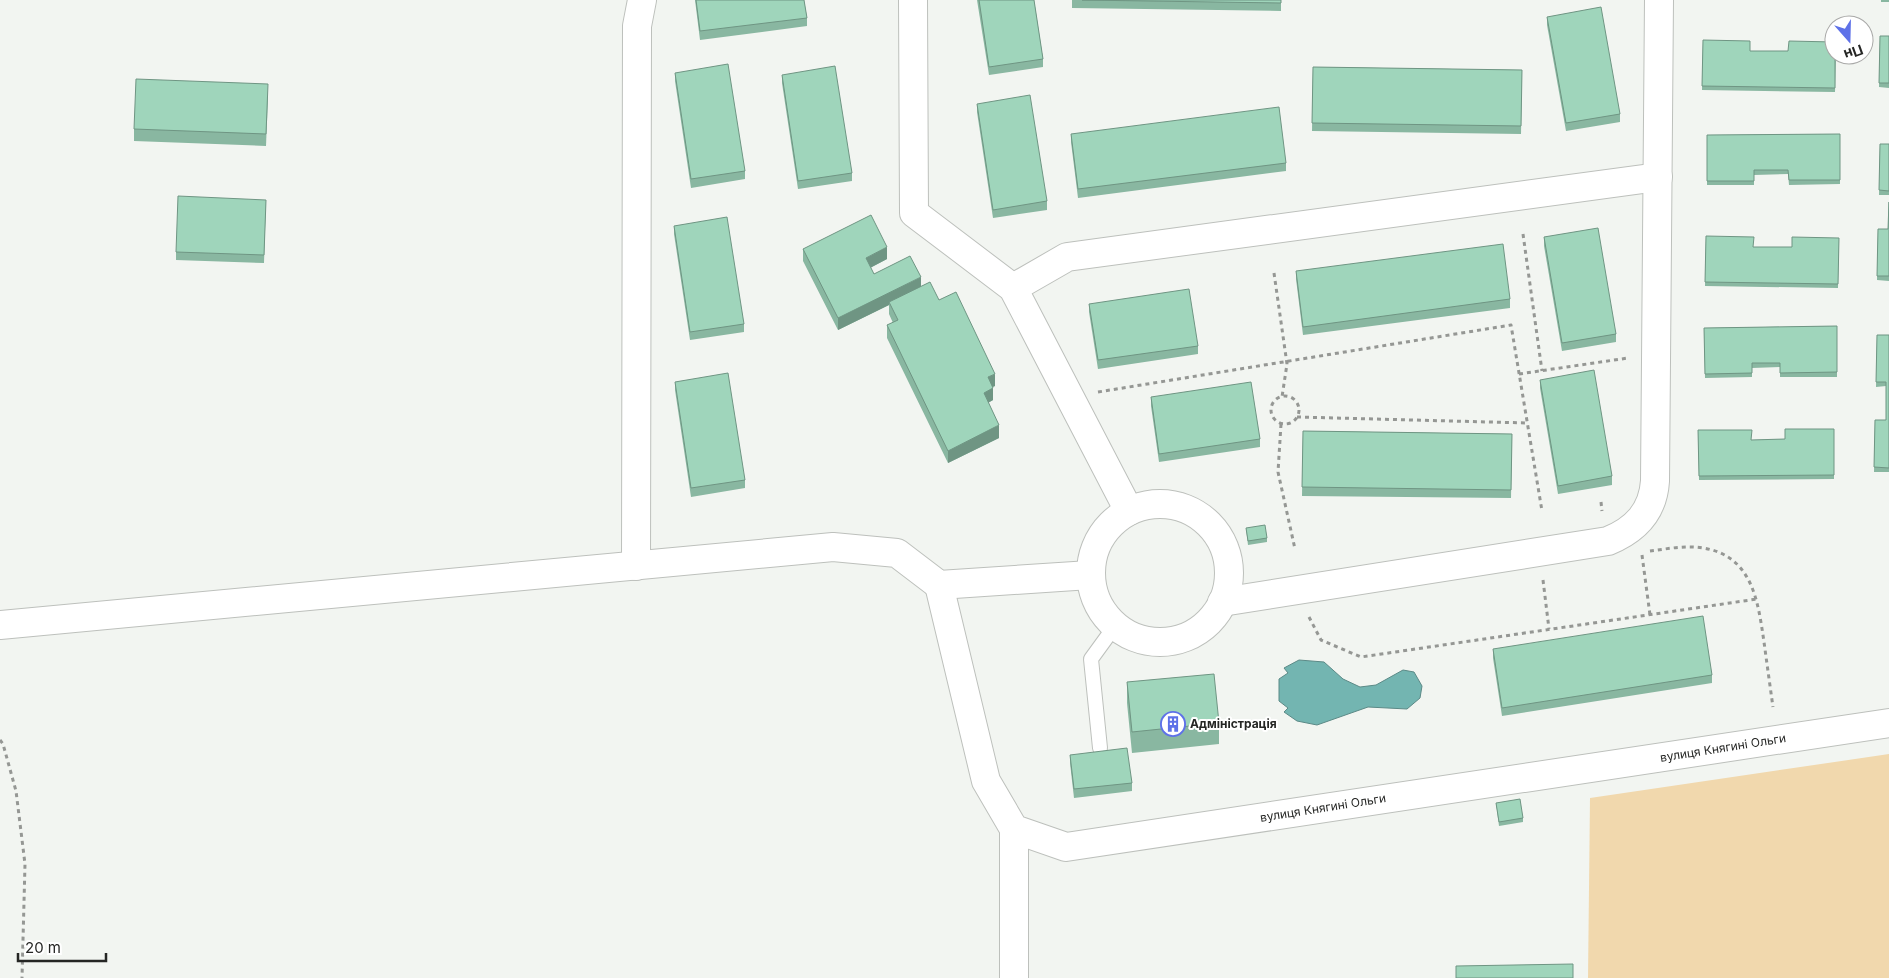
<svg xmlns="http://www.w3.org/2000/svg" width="1889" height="978" font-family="Inter,sans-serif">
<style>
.green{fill:#f1d8ad}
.water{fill:#73b5b1;stroke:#5c8a87}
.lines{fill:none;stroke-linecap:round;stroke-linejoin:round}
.lane-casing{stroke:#bdc0bc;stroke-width:16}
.street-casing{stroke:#bdc0bc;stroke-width:30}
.path{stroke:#959794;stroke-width:3;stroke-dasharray:4 4;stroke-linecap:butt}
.lane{stroke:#fff;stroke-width:14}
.street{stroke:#fff;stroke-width:28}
.wall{fill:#89b7a1}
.shaded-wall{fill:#6f9583}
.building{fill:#9fd5bb;stroke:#6f9583}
.labels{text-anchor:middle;stroke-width:4;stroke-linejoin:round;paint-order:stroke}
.poi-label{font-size:12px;font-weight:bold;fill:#252624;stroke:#fff;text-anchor:start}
.street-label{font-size:12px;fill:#252624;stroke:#fff}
</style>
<rect width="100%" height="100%" fill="#f2f5f1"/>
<path class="green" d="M1889,754V978H1588L1590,798Z"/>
<path class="water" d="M1299,660L1324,662L1343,679L1360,687L1376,685L1403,670L1414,672L1422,686L1420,698L1407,709L1368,707L1317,725L1297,721L1284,712L1288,708L1279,701V679L1288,673L1284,668Z"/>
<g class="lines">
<defs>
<path id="lane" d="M1100,748L1091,659L1115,626"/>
<g id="street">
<path d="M913,0L914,213L1013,288L1129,511"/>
<path d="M1013,288L1067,257L1658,177"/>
<circle cx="1160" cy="573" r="69"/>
<path d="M636,566L637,26L642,0"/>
<path d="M939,585L986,781L1014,829L1066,847L1889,723"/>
<path d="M1222,602L1608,541C1635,530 1653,512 1655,481L1659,0"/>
<path d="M0,625L833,547L897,553L939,585L1090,575"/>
<path d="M1014,829V978"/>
</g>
</defs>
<use href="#lane" class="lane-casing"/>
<use href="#street" class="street-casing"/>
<g class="path">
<path d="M1523,234L1542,371"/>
<path d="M1274,273L1287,364L1282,397"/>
<path d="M1519,374L1628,358"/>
<path d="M1098,392L1511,325L1542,511"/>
<circle cx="1285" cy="410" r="14"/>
<path d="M1297,417L1528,423"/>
<path d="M1281,424L1278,472L1295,549"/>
<path d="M1601,502L1602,511"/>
<path d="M1650,551C1667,549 1685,545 1703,548C1753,556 1758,602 1764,642C1767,664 1770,686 1773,707"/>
<path d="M1642,555L1650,615"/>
<path d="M1543,580L1549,629"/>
<path d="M1309,617L1321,640L1361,657L1757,599"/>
<path d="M0,740L3,744L16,791L25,864L22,978"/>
</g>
<use href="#lane" class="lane"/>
<use href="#street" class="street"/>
</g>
<g class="wall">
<path d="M695,0H804L807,18V26L700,40Z"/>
<path d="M977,0H1034L1043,59V67L989,75Z"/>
<path d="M1072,0H1281V11L1072,8Z"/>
<rect x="1881" y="0" width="8" height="2"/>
<path d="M1547,17L1620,114V122L1566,131L1547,25Z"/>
<path d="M1880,36H1889V88L1879,87Z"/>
<path d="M1703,40L1750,51L1836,55L1835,92L1702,90Z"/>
<path d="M1313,67L1522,70L1521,134L1312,131Z"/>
<path d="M675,73L745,171V179L691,188L675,81Z"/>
<path d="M782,75L852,173V181L798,189L782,83Z"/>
<path d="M268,96L266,146L134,141V129Z"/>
<path d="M977,104L1047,201V210L993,218L977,112Z"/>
<path d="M1071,134L1286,163V171L1078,198L1071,142Z"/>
<path d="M1840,134V184L1789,185L1788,174L1754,175V185H1707V135Z"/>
<path d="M1880,144H1889V195H1879Z"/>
<path d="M266,200L264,263L176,260V252Z"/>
<path d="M1889,202V281L1877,280L1878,229H1888Z"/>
<path d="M674,226L744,324V332L690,340L674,234Z"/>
<path d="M1706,236L1753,247H1792L1839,238L1838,288L1705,286Z"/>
<path d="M1544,237L1616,334V342L1562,351L1544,246Z"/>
<path d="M803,249L887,259L870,268L874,274L921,287L939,300L995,386L992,387L993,400L988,403L999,438L948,463L887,338V325L893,323L889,314V305L838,330L803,261Z"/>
<path d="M1296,271L1510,299V308L1303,335L1296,279Z"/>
<path d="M1089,304L1198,346V354L1098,369L1089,312Z"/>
<path d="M1837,326V377H1780V367L1752,368V377L1705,378L1704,328Z"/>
<path d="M1877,335H1889V472H1874L1875,420H1886V386L1876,387Z"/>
<path d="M1540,380L1612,476V485L1558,494L1540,388Z"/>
<path d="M675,382L745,480V488L691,497L675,390Z"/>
<path d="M1151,397L1260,439V447L1159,462L1151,406Z"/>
<path d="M1834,429V479L1699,480L1698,430L1752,440L1785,439Z"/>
<path d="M1303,431L1512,434L1511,498L1302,496Z"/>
<path d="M1246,528L1267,538V542L1248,545Z"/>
<path d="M1493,649L1712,675V683L1502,716L1493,658Z"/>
<path d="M1127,682L1219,723V744L1132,753L1127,703Z"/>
<path d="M1070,755L1132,783V791L1074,798L1070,763Z"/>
<path d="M1496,803L1523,818V822L1499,826Z"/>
</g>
<g class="shaded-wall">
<path d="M887,247V259L866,270V258Z"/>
<path d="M921,277V289L889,302V305L838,330V318Z"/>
<path d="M995,374V386L988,389V377Z"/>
<path d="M993,388V400L984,405V393Z"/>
<path d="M999,425V438L948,463V451Z"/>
</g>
<g class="building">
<path d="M696,0H804L807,18L700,31Z"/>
<path d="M979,0H1034L1043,59L989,67Z"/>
<path d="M1082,0H1281V3Z"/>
<path d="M1601,7L1620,114L1566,123L1547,17Z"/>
<path d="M1880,36H1889V83H1879Z"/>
<path d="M1703,40L1750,41V51H1788L1789,41L1834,42V55H1835V88L1702,86Z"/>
<path d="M728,64L745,171L691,179L675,73Z"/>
<path d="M835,66L852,173L798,181L782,75Z"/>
<path d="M1313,67L1522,70L1521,126L1312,123Z"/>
<path d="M136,79L268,84L266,134L134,129Z"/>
<path d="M1030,95L1047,201L993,210L977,104Z"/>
<path d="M1279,107L1286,163L1078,189L1071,134Z"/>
<path d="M1840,134V180H1789L1788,170H1754V181H1707V135Z"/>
<path d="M1880,144H1889V191L1879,190Z"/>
<path d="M178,196L266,200L264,255L176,252Z"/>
<path d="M1889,202V276H1877L1878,229H1888Z"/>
<path d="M871,215L887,247L866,258L874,274L910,256L921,277L838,318L803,249Z"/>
<path d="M727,217L744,324L690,332L674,226Z"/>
<path d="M1598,228L1616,334L1562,343L1544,237Z"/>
<path d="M1706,236L1754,237L1753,247H1792V237L1839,238L1838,284L1705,282Z"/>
<path d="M1503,244L1510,299L1303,327L1296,271Z"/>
<path d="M930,282L939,300L956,292L995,374L988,377L993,388L984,393L999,425L948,451L887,325L898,320L889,302Z"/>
<path d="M1189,289L1198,346L1098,360L1089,304Z"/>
<path d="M1837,326V372L1780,373V363H1752V373L1705,374L1704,328Z"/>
<path d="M1877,335H1889V468L1874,467L1875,420H1886V382H1876Z"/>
<path d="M1594,370L1612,476L1558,486L1540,380Z"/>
<path d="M728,373L745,480L691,488L675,382Z"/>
<path d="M1251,382L1260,439L1159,454L1151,397Z"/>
<path d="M1785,429H1834V475L1699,476L1698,430H1752L1751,440L1785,439Z"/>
<path d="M1303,431L1512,434L1511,490L1302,487Z"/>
<path d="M1265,525L1267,538L1248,541L1246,528Z"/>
<path d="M1703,616L1712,675L1502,708L1493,649Z"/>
<path d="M1214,674L1219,723L1132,732L1127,682Z"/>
<path d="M1127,748L1132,783L1074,789L1070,755Z"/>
<path d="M1520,799L1523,818L1499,822L1496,803Z"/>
<path d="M1573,964V978H1456V966Z"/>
</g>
<defs>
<symbol id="building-ring" viewBox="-11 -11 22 22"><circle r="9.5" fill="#fff" stroke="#5e71e8" stroke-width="1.5"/><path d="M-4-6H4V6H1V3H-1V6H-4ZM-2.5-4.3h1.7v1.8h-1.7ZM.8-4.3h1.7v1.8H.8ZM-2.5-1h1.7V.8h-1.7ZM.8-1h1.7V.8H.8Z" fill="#5e71e8"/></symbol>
</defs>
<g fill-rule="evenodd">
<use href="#building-ring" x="1159" y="710" width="28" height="28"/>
</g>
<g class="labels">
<g class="poi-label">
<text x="1190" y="728">Адміністрація</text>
</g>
<g class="street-label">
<text transform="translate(1723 748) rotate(-9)" y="4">вулиця Княгині Ольги</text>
<text transform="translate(1323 808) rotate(-9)" y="4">вулиця Княгині Ольги</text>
</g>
</g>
<g transform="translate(1849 40) rotate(160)"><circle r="24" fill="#ffffff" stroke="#a8a8a7"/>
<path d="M0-4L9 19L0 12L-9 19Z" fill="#5e71e8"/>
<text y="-8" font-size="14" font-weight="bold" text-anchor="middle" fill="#252624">Пн</text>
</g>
<path d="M18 953v8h88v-8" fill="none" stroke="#252624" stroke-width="2.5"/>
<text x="25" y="953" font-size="15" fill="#252624" stroke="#ffffff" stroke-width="4" paint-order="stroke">20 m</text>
</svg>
